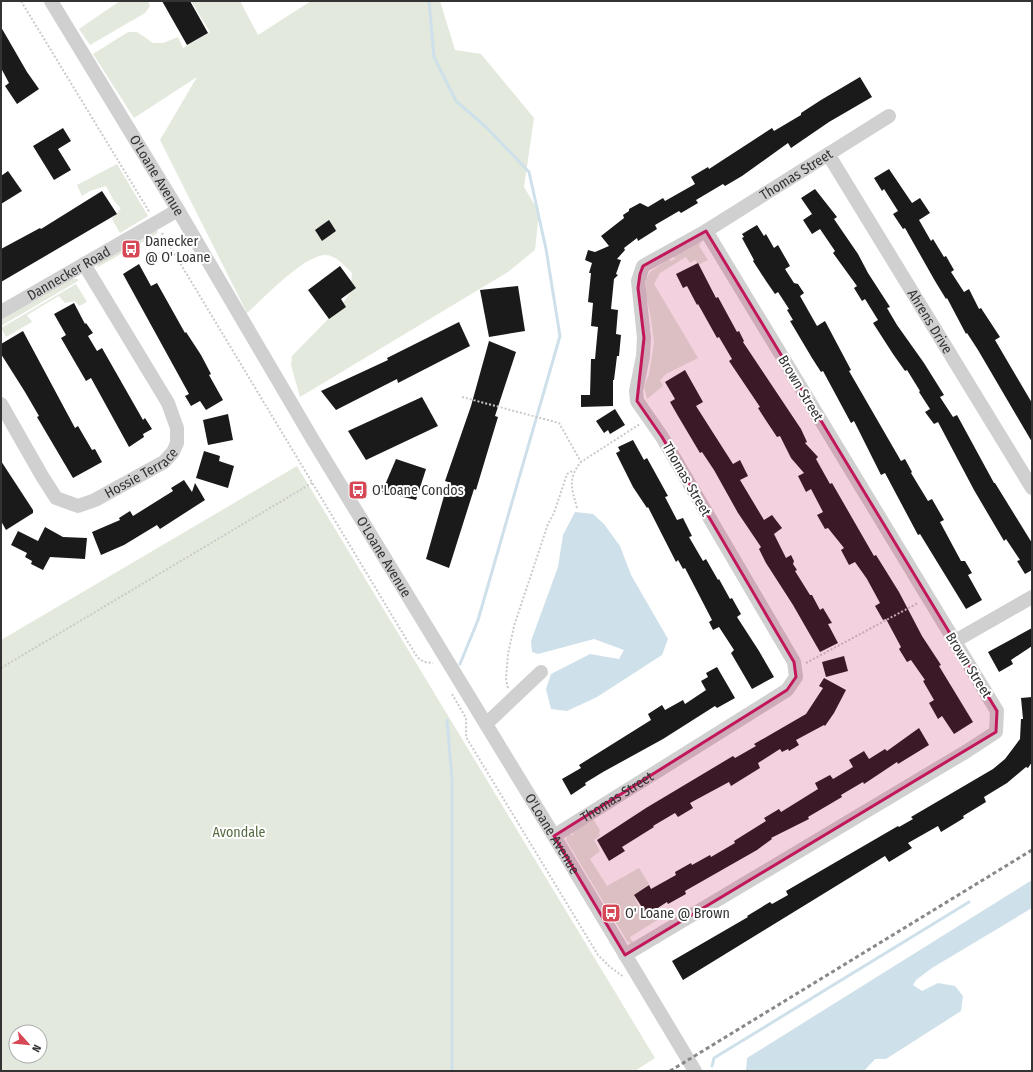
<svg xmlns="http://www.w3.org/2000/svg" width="1033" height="1072" font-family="'Fira Sans Condensed',sans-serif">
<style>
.green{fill:#e3e9dd;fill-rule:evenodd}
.water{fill:#cee0e9}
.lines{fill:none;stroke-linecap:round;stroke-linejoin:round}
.stream{stroke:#cee0e9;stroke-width:3}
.building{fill:#1a1a1a}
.path{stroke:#cacaca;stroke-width:2;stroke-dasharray:2 2;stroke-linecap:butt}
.minor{stroke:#d0d0d0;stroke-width:14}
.rail{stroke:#888;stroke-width:3;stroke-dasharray:4 3;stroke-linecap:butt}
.marked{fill:#c2185b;fill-opacity:0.2;stroke:#c2185b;stroke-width:3;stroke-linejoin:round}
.labels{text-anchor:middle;stroke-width:4;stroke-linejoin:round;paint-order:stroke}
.street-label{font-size:14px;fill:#333;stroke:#fff}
.poi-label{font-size:14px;fill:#333;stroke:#fff;text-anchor:start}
.park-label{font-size:14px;fill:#576b43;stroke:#fff}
</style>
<rect width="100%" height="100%" fill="#fff"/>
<g class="green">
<path d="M120,1H148L150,6L145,13L90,45L79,29Z"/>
<path d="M191,1H240L258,35L311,1H440L455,50L481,54L534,118L524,187L539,212L535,250L508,272L300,397L291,365L292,356L341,306L350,293L352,273C345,266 335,254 324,255C301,258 265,297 247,313L160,140L197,77L134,118L93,54L128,32H137L153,43H163L178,37L183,48L210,32Z"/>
<path d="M117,164L148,216L120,233L112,219L121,208L114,201L106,186L90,191L82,196L77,185Z"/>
<path d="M155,230L158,231L157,234L96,268L99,263Z"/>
<path d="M696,243H701L699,246L708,260L698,265L695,260L690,263L686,257L660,273L654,284L698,358L666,374L660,380L663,386L647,399L644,387L649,374L654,343L651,319L645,290L646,279L650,272L669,259L671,261L675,259L673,256Z"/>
<path d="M72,279H78V281L1,326V320Z"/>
<path d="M76,284L87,302L79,306L75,301L65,303L59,296L27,315L32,322L6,337L1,328Z"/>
<path d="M297,466L655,1058L635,1071H1V640ZM16,1032H40V1056H16Z"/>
<path d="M593,819L600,830L599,833L600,836L594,840L600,851L590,859L607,886L639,868L649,884L634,896L644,918L655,913L659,919L630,937L631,940L635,943L631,944L627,941L566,840L568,834L574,835L572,832Z"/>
</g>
<g class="water">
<path d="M575,512L593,514L604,524L620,546L631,575L668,639L662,655L597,697L567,711L551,709L546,689L551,674L590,654L619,659L624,650L594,639L538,654L532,652L531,641L558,567L563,535Z"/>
<path d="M1032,880V908L932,968L916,980L913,985L922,991L938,983L955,986L963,996L961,1011L886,1059H875L864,1071H746L747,1058Z"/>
</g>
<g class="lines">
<g class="stream">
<path d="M429,1L434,57L456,101L487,128L529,172L546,249L560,336L478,620L460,664"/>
<path d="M447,720L452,779V1071"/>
<path d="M712,1066L714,1058L969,902"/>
</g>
</g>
<g class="building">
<path d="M162,1H190L208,33L187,45Z"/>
<path d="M1,27L27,72L39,89L17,104L5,86L9,83L1,68Z"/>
<path d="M860,77L872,97L829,122L791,148L788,143L742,176L725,186L723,184L696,200L698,203L681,213L679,211L655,225L657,229L638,241L637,238L624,248L625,250L617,259L621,260L616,274L618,275L614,279L611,309L618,310L616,334L621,335L619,356H617L614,380H613V406L581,407V395H590L591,359H595L598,327L591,326L593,303L588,302L591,273H589L592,263L585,260L588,250L595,252L609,246L601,236L624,218L623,215L629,211V209L640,203L648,207L663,198L665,201L695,184L691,177L708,167L709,169L772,128L774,131L801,115V113L821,100Z"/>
<path d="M63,128L71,141L58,149L71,170L54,180L33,146Z"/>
<path d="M889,169L912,203L920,198L930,213L919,220L931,241L933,239L944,257L946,256L954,270L951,272L964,292L969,289L979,309L981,308L1000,337L995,340L1032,403V442L978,350L967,333L966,334L947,298L946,299L935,281L905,228L903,229L893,214L898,211L884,189L882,191L874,178Z"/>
<path d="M8,171L22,191L1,204V176Z"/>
<path d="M815,189L837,217L834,219L858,254L868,273L890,307L887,308L897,325L924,363L944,395L940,397L953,417L957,415L994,483H995L1032,543V570L1025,574L1017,561L1020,560L1006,539L1004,541L974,490L938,422L934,424L925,412L930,409L919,392L920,391L907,370L905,371L893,354L873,323L878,320L865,299L862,301L854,288L857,286L833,253L835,251L820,229L812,234L803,220L812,214L801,198Z"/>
<path d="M102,191L117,214L1,282V249L40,228L41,229Z"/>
<path d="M329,220L336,231L322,241L315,230Z"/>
<path d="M757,225L764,236L766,234L774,248L778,245L790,266L785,269L794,283L798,284L804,293L800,296L817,326L825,321L851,370L849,371L901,461L905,459L912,472L911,473L928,501L932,499L944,520L940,522L961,561H965L972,573L968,575L982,600L966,609L920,534L918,535L885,473L881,475L854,421L851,423L823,371L821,372L812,358L790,321L793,320L787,310L789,309L778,292L775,294L766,281L753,261L754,260L742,238L744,237L742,234Z"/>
<path d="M698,263L716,298L718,297L737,332L739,331L744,341L743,342L801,429L807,442L805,443L818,457L816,459L830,484L832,483L874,556L876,555L899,592L922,636L941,665L939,666L973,722L954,734L942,716L938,719L929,703L934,700L923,681L925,680L911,660L907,662L899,649L901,647L886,619L883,620L875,606L880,603L867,579L855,562L849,565L841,550L844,548L828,528L825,529L817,515L823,512L811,489L806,492L798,476L804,473L791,458L780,436L777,437L765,419L758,408L760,407L729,361L732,359L719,337L717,338L698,304L697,305L687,286L683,288L676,274Z"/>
<path d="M139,264L151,286L157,283L185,333L186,332L201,355L211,374L209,375L223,400L206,410L200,401L191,406L185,396L189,394L123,274Z"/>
<path d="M340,266L356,288L341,299L346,307L329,319L308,290Z"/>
<path d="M518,286L525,331L489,337L480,290Z"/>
<path d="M74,303L85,324L86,323L93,333L88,336L97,351L102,348L143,420L145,418L152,429L143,434L144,437L129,447L91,378L86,381L61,338L66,335L54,314Z"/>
<path d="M459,322L470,346L398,383L397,379L336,410L321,391L388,360L387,358Z"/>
<path d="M23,331L75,428L78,426L92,450L95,449L102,462L73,478L37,417L39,416L25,392L1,354V344Z"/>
<path d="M489,341L516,352L495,416L498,417L476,490L474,489L449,568L426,559L448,482L445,481L471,406Z"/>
<path d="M685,370L703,402L696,406L733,464L740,460L748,476L740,480L764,520L772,515L782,528L774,534L786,558L791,555L794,561L793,564L797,570L795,571L810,595H812L820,610L823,608L832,623L828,624L838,643L820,652L793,605L766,563L759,549L761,547L738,513L714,470L702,452L700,453L678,416L670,402L675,399L665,382Z"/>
<path d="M422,397L438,426L366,460L348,431Z"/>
<path d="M615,409L625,425L610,434L608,430L604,433L596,421Z"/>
<path d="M228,414L233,440L208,445L203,420Z"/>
<path d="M633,440L644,460L647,458L668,496L665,497L677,520L683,518L692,536L689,537L703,561L706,559L718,580L719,579L730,599L732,598L741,614L737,617L759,651L774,677L752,689L731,653L734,650L719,627L713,630L709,622L712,620L685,568L683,569L678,560L676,562L648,507L647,508L633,487L616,453L620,451L618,447Z"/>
<path d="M204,451L220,456L219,461L234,466L228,488L196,478Z"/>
<path d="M396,459L426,469L416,500L382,492Z"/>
<path d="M1,461L33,510V513L6,530L1,521Z"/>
<path d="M184,480L192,492L195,483L205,500L160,529L157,525L124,545L101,555L92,532L120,520L119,518L130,511L133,516L173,491L171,488Z"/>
<path d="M45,527L63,537L87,538L85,559L50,557L43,570L31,564L32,561L25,557L27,553L11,545L18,531L38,541Z"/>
<path d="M1032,628V646L1011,660L1013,664L999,672L988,652Z"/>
<path d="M844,656L848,671L826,677L822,662Z"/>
<path d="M717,667L735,698L717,708L715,706L663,739L603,772L585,783L586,785L571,795L562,779L581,768L579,765L651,720L648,714L662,705L665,710L683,700L685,704L706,690L701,681L708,677L706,673Z"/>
<path d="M824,678L846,690L834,713L825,726L824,725L796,740L799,745L789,751L788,749L782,752L780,749L758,763L760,768L731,786L729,782L690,803L693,808L678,817L675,813L653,826L654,827L622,847L625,851L609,861L597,840L646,808L733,756L735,758L756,746L754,744L806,714L823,688L819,686Z"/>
<path d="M1032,697V762L1028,768L1026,767L1007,783L984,797L986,802L963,816L964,818L941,832L938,826L908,843L912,848L889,862L885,856L683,980L672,961L748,917L747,916L770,902L772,904L788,895L786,891L898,826L899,827L913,819L911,817L993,769L1005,759L1020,739L1021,719H1023L1021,698Z"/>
<path d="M919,728L929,745L898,764L897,762L864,784L863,782L841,795L842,797L808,817L809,819L771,838L772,839L757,850L685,891L686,894L668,904L667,902L647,915L634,895L649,885L651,889L676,875L675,872L691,863L692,865L710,855L711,857L735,843L734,841L766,821L764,818L779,809L781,812L818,789L815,783L830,775L833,779L853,767L849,760L864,751L869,759L885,749L887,751Z"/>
</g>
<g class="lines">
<g class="path">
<path d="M21,1L150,213"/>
<path d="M162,233L417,657L424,662L433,663"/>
<path d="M462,397L559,423L581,462"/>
<path d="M577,508C572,489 567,479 581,462L640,424"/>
<path d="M806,663L918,603"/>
<path d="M1,668L312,483"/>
<path d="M508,688L506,679L508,654L514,626L548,524L554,513L567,474L574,470"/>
<path d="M452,694L466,718V737L598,955L610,967L624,977"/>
</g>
<g class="minor">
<path id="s1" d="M51,1L178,210L313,440L554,836L695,1071"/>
<path id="s2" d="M828,154L1032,488"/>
<path id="s3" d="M1,312L178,210"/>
<path id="s4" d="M1,404L42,476L56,498L78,506L95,500L164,462L173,452L177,443V428L168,403L84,264"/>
<path d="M955,641L1032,597"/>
<path d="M486,724L541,672"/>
<path id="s5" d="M554,836L787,690L796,677L794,662L662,437L637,401L636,391L643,356L644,338L638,281L643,266L706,231L889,116"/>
<path d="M625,955L967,751L996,732L997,711L706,231"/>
</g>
<path class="rail" d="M670,1071L1032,850"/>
</g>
<path class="marked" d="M706,231L997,711L996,732L625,955L554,836L787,690L796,677L794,662L662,437L637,401L644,338L638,288L640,274L643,266Z"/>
<defs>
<symbol id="bus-square" viewBox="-11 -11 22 22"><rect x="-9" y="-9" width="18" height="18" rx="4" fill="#d74856" stroke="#fff"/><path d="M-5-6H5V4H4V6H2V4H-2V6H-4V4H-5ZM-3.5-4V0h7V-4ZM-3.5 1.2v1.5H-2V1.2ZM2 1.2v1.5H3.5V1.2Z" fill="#fff"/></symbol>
</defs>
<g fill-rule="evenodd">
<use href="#bus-square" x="120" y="238" width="22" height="22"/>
<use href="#bus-square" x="347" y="479" width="22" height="22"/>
<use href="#bus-square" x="600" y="902" width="22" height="22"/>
</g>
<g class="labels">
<g class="street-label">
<text dy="5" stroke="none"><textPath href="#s5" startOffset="926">Thomas Street</textPath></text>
<text dy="5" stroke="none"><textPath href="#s1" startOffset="204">O'Loane Avenue</textPath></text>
<text dy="5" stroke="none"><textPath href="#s3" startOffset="78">Dannecker Road</textPath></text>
<text dy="5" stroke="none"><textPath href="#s2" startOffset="196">Ahrens Drive</textPath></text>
<text transform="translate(801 388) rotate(59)" y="5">Brown Street</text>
<text dy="5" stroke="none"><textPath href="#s4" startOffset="204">Hossie Terrace</textPath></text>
<text transform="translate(687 479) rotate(60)" y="5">Thomas Street</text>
<text dy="5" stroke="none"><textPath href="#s1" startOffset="648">O'Loane Avenue</textPath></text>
<text transform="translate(969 665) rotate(58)" y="5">Brown Street</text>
<text dy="5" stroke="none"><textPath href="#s5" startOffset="74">Thomas Street</textPath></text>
<text dy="5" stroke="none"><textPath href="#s1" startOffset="972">O'Loane Avenue</textPath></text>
</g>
<g class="poi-label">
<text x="145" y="246">Danecker<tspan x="145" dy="16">@ O' Loane</tspan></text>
<text x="372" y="495">O'Loane Condos</text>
<text x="625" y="918">O' Loane @ Brown</text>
</g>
<g class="park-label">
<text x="239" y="837">Avondale</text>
</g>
</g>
<rect width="1033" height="1072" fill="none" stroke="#333333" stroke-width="4"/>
<g transform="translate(28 1044) rotate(117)"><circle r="19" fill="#ffffff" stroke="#adadad"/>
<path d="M0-3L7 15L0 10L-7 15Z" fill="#d74856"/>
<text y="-6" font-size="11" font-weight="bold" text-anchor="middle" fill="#333333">N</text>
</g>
</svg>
